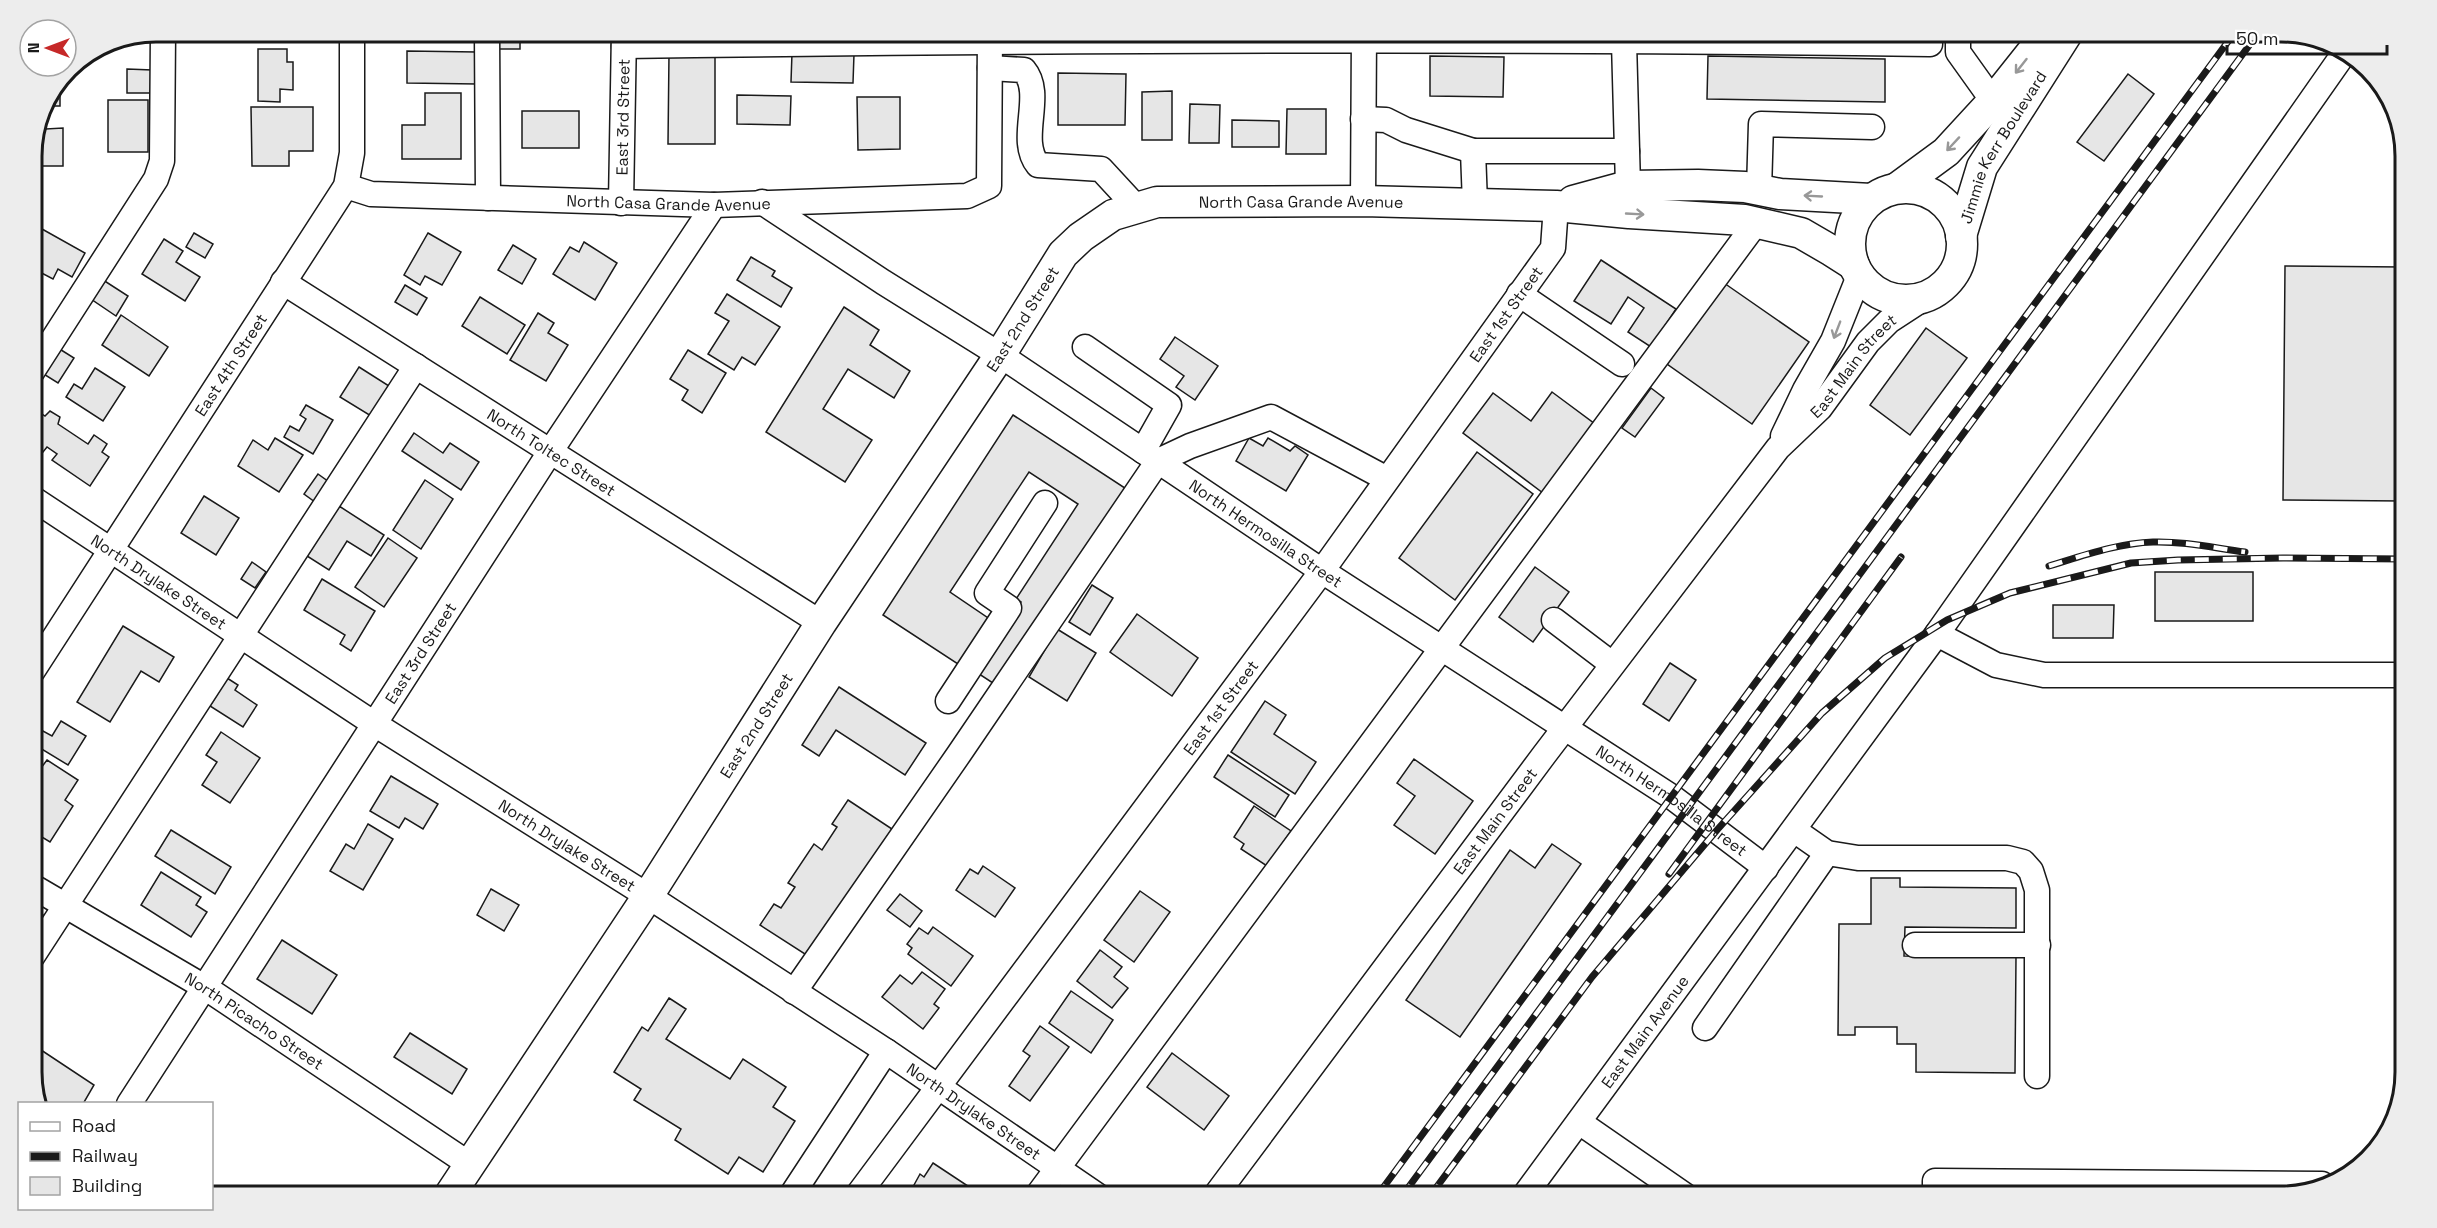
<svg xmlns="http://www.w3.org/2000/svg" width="2437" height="1228" font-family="'Space Grotesk',sans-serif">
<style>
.green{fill:#e0efe3;stroke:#6a6a6a;stroke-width:1.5}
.building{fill:#e6e6e6;stroke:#1a1a1a;stroke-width:1.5}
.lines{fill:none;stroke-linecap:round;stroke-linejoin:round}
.minor-casing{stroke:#1a1a1a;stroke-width:27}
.major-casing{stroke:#1a1a1a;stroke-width:33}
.minor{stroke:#fff;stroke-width:24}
.major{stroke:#fff;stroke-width:30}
.rail-casing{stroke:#1a1a1a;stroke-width:7}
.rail{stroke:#fff;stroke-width:4.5;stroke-dasharray:14;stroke-linecap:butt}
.oneway{stroke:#989898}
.labels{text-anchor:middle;stroke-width:4.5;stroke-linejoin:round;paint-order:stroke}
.street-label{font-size:16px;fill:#1a1a1a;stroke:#fff}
.rim{fill:none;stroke:#1a1a1a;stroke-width:3}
</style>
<rect width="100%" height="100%" fill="#fff"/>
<path class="green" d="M32,909L46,916L32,938Z"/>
<g class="building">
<rect x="431" y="32" width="36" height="5"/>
<rect x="498" y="32" width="22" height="17"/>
<rect x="662" y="32" width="42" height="4"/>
<path d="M258,49H287V62H293V90L280,89V102L258,101Z"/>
<path d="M407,51L477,52V84L407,83Z"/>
<path d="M792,53L854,54L853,83L791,82Z"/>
<path d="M669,54H715V144H668Z"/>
<path d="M1430,56L1504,57L1503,97L1430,96Z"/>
<path d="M1708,56L1885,59V102L1707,99Z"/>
<path d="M127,69L152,70V93H127Z"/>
<path d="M1058,73L1126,74L1125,125H1058Z"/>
<path d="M2128,74L2154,94L2104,161L2077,142Z"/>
<path d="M60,80V106H43Z"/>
<path d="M1172,91V140H1142V92Z"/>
<path d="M425,93H461V159H402V125H425Z"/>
<path d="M737,95L791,96L790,125L737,124Z"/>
<path d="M857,97H900V149L858,150Z"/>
<rect x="108" y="100" width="40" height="52"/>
<path d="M1190,104L1220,105L1219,143H1189Z"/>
<path d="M251,107H313V151H289V166H252Z"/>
<path d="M1287,109H1326V154H1286Z"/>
<rect x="522" y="111" width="57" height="37"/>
<path d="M40,115H46V129L63,128V166H32V149Z"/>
<path d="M1232,120L1279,121V147H1232Z"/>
<path d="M42,229L85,253L72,277L58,269L53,279L32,268V248Z"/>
<path d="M194,233L213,244L205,258L186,247Z"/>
<path d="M428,233L461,252L442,285L425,276L420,285L404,275Z"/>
<path d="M164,239L183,251L176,262L200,277L185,301L142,274Z"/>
<path d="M584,242L617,263L595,300L553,274L570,247L579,252Z"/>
<path d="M513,245L536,259L522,284L498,270Z"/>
<path d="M751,257L775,271L772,276L792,288L781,307L737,280Z"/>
<path d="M1601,260L1676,309L1651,347L1628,332L1644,308L1628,297L1611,324L1574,301Z"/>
<path d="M2285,266L2403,267L2402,501L2283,500Z"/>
<path d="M100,278L128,296L116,316L88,297Z"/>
<path d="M1724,283L1809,342L1752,424L1667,364Z"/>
<path d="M405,285L427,298L417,315L395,302Z"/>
<path d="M727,294L780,327L755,365L742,357L734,370L708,354L729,321L715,313Z"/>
<path d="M480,297L525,325L507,354L462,326Z"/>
<path d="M844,307L879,330L870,345L910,371L894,398L848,369L823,409L872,440L845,482L766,432Z"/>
<path d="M538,313L554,323L548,333L568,345L546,381L510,360Z"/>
<path d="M121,315L168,347L149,376L102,345Z"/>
<path d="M1926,328L1967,358L1910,435L1870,405Z"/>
<path d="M1175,337L1218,366L1195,400L1176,387L1184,376L1160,359Z"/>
<path d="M58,348L74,358L58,383L42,373Z"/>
<path d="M688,350L726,373L702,413L682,400L688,390L670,379Z"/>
<path d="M359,367L389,386L371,416L340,397Z"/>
<path d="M95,368L125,387L103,421L66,397L74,384L82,389Z"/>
<path d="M1651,388L1664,398L1635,437L1622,428Z"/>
<path d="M1552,392L1595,424L1543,493L1463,433L1493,393L1531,421Z"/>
<path d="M306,405L333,420L313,454L284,437L290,426L299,431L306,419L300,415Z"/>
<path d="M36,410L45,416L50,411L60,417L58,424L88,444L94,435L107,444L102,452L109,457L90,486L52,460L57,454L47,447L43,452L32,444V417Z"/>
<path d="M1013,415L1131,492L1002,689L976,672L1021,602L1016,599L1078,504L1029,472L950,592L994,622L964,668L883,615Z"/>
<path d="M414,433L443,453L450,443L479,462L461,490L402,451Z"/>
<path d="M275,438L303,455L279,492L238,466L253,440L268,450Z"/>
<path d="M1249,438L1263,446L1268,438L1290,451L1295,446L1308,455L1286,491L1236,461Z"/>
<path d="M1477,452L1533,494L1455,600L1399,558Z"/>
<path d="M318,474L329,482L315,502L304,494Z"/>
<path d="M425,480L453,499L421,549L393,530Z"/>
<path d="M204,496L239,518L216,555L181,533Z"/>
<path d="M339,506L384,535L371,556L347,541L329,570L307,556Z"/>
<path d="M388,538L417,558L384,607L355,587Z"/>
<path d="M252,562L266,572L255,588L241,579Z"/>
<path d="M1535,567L1569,592L1533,642L1499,617Z"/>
<rect x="2155" y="572" width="98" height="49"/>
<path d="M322,579L375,611L351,651L340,644L345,635L304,610Z"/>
<path d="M1092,585L1113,598L1090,635L1069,622Z"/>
<path d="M2053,605H2114L2113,638H2053Z"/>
<path d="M1137,614L1198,658L1172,696L1110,652Z"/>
<path d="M123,626L174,657L159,682L141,671L110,722L77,702Z"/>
<path d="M1057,629L1096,653L1067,701L1029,677Z"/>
<path d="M1670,663L1696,680L1669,721L1643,704Z"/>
<path d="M227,678L238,685L235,690L257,705L243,727L210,706Z"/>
<path d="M839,687L926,743L905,775L836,730L819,756L802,745Z"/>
<path d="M1265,701L1286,715L1274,734L1316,762L1295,794L1231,752Z"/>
<path d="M61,721L86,736L68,765L35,745L43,731L52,736Z"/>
<path d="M221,732L260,758L230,803L202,785L217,762L206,755Z"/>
<path d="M1228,755L1289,795L1275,817L1214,777Z"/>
<path d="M1414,759L1473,801L1435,854L1394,825L1415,796L1397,783Z"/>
<path d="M47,760L78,780L65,800L73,806L50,842L32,831V780Z"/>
<path d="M391,776L438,804L423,829L405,818L399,828L370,811Z"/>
<path d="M848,800L892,829L808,956L760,925L774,904L781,908L795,887L788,883L814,844L822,850L837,827L832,824Z"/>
<path d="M1254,806L1291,831L1267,866L1241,849L1244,844L1234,837Z"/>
<path d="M368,824L393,839L363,890L330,871L346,844L354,849Z"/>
<path d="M171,830L231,867L215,894L155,856Z"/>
<path d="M1552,844L1581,864L1460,1037L1406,1000L1510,850L1535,868Z"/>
<path d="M983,866L1015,888L995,917L956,890L970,869L978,874Z"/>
<path d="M161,872L201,897L196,905L207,912L191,937L141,905Z"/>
<path d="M1871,878H1900V887L2016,888V928L1905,927L1904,956L2016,957L2015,1073L1916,1072V1044H1897V1027H1855V1035H1838L1839,924H1871Z"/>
<path d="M491,889L519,905L504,931L477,915Z"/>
<path d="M1140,891L1170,912L1134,962L1104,940Z"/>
<path d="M900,894L922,911L910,927L887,910Z"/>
<path d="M933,927L973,956L951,986L908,954L912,948L907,944L919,928L928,934Z"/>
<path d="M282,940L337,975L312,1014L257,979Z"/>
<path d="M1100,950L1122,967L1114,977L1128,988L1112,1008L1077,981Z"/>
<path d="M922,972L945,989L934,1004L939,1008L923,1029L882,997L900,975L912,984Z"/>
<path d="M1071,991L1113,1020L1091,1053L1049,1023Z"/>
<path d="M669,998L686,1009L666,1039L730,1079L743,1059L786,1087L773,1107L795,1121L763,1172L739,1157L728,1174L675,1140L681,1129L634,1100L641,1089L614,1072L642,1027L648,1031Z"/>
<path d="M1040,1026L1069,1047L1030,1101L1009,1086L1030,1056L1023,1051Z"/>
<path d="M410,1033L467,1069L452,1094L394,1057Z"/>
<path d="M32,1044L94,1085L83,1104H40L32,1080Z"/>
<path d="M1172,1053L1229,1096L1204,1130L1147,1087Z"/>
<path d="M933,1163L983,1196H908L920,1174L924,1177Z"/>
<path d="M357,1189L369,1196H352Z"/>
</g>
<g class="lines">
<defs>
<g id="minor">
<path d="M487,32L488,198"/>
<path d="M1958,32V52L1993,101"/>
<path d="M1624,42L1628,186"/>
<path d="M624,46C1059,40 1495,38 1930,44"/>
<path d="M990,68L1024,70C1045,95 1017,139 1038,165L1101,169L1137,208"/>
<path d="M1363,119L1386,120L1406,130L1473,151L1475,204"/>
<path d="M1473,151H1627"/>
<path id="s1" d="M346,186L371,194L714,205L967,196L989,186L990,32"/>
<path d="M1759,190L1761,124L1872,127"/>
<path d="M1363,201L1364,32"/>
<path id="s2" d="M762,202L883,282L1000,355L1322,571L1672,797L1766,868"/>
<path id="s3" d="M621,203L624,32"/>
<path id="s4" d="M283,282L821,623"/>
<path d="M1519,294L1622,364"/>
<path d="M1085,347L1169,405L1143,451"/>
<path d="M32,372L156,179L162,161L163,32"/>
<path d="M1783,436L1805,390L1833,341L1859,276"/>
<path id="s5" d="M32,498L376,725L648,896L886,1051L1098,1196"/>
<path d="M1554,620L1612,664"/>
<path d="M1937,634L2345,52"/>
<path id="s6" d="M32,672L346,186L352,153V32"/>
<path d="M948,701L1009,608L987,593L1045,503"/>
<path d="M1794,830L1827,853L1858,858H2007L2023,862L2031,871L2037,890V1076"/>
<path id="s7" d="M32,886L206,988L469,1164"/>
<path d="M1915,945H2038"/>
<path d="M32,957L416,366"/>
<path d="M794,992L959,754L1158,461L1190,446L1271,417L1387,479"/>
<path d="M1705,1028L1827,853"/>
<path id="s8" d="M129,1104L550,452L714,205"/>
<path d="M1579,1122L1686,1196"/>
<path d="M791,1196L886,1051"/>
<path id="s9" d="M857,1196L1322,571L1553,248L1556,206"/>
<path d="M1037,1196L1756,223"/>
<path id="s10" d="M1215,1196L1544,755L1778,448L1820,408L1868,342L1889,321L1935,291"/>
<path id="s11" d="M1524,1196L1937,634L1996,665L2044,675H2405"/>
<path d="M1935,1196V1181L2322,1184"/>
</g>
<g id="major">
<path d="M1897,188L1946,152L1993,101L2048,32"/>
<circle cx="1906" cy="244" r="56"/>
<path d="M1573,201L1628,186L1698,185L1745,187L1780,194L1871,199"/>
<path id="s12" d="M1961,236L1982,167L2068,32"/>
<path id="s13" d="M449,1196L648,896L821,623L1000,355L1063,254L1081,237L1113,215L1157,202L1363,201L1556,206L1629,213L1745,220L1801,233L1832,251L1854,265"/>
</g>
</defs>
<use href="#minor" class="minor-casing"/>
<use href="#major" class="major-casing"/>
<use href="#minor" class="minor"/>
<use href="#major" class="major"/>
<defs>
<g id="rail">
<path d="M2049,566C2082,556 2118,543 2153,542C2184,541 2214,548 2245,552"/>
<path d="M1669,874L1901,557"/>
<path d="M1377,1196L2235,32"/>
<path d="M1402,1196L2259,32"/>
<path d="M1430,1196L1592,977L1717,830L1822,713L1885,658L1947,620L2010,593L2131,563L2178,560L2283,558L2405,559"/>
</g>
</defs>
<use href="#rail" class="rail-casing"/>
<use href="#rail" class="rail"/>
</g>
<defs><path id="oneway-shaft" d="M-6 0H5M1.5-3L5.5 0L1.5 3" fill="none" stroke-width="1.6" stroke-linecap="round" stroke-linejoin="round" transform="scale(1.5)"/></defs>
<g class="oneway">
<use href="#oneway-shaft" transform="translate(2021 66) rotate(128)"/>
<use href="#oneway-shaft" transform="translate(1953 144) rotate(133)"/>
<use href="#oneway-shaft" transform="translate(1813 196) rotate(-177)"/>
<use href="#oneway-shaft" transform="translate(1635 214) rotate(3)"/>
<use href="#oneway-shaft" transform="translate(1837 330) rotate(111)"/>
</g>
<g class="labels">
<g class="street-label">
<text dy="6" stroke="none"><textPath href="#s3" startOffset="86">East 3rd Street</textPath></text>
<text dy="6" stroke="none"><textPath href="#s12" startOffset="99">Jimmie Kerr Boulevard</textPath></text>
<text dy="6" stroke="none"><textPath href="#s1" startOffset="324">North Casa Grande Avenue</textPath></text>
<text dy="6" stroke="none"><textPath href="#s13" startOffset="1378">North Casa Grande Avenue</textPath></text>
<text dy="6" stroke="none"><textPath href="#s9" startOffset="1095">East 1st Street</textPath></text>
<text dy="6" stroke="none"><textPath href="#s13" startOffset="1048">East 2nd Street</textPath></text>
<text dy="6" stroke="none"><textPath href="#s6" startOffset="366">East 4th Street</textPath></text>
<text dy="6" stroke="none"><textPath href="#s10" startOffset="1048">East Main Street</textPath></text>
<text dy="6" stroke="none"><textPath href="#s4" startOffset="318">North Toltec Street</textPath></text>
<text dy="6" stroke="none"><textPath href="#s2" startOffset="603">North Hermosilla Street</textPath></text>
<text dy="6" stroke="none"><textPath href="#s5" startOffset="152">North Drylake Street</textPath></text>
<text dy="6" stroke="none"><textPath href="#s8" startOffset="537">East 3rd Street</textPath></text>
<text dy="6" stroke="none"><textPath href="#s9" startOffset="609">East 1st Street</textPath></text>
<text dy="6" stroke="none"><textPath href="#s13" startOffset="562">East 2nd Street</textPath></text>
<text dy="6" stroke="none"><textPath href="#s2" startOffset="1089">North Hermosilla Street</textPath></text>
<text dy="6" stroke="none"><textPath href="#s10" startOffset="468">East Main Street</textPath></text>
<text dy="6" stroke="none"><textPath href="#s5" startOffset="638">North Drylake Street</textPath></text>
<text dy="6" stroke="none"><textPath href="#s7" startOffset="260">North Picacho Street</textPath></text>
<text dy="6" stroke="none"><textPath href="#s11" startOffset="204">East Main Avenue</textPath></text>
<text dy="6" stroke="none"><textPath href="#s5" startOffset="1124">North Drylake Street</textPath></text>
</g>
</g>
<path d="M0 0H2437V1228H0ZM156 42H2281A114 114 0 0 1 2395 156V1072A114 114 0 0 1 2281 1186H156A114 114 0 0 1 42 1072V156A114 114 0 0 1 156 42Z" fill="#ededed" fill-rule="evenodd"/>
<path class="rim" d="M156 42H2281A114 114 0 0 1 2395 156V1072A114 114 0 0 1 2281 1186H156A114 114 0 0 1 42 1072V156A114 114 0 0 1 156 42Z"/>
<rect x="18" y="1102" width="195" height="108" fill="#ffffff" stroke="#a3a3a3" stroke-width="1.5"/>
<rect x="30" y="1122" width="30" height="9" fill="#ffffff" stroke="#a3a3a3" stroke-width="1.5"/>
<text x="72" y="1132" font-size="18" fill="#1a1a1a">Road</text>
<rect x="30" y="1152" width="30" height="9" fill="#1a1a1a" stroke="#a3a3a3" stroke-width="1.5"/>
<text x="72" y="1162" font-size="18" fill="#1a1a1a">Railway</text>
<rect x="30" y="1177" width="30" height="18" fill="#e6e6e6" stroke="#a3a3a3" stroke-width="1.5"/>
<text x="72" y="1192" font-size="18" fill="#1a1a1a">Building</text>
<g transform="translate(48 48) rotate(270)"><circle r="28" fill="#ffffff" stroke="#a3a3a3" stroke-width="1.5"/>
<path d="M0-4.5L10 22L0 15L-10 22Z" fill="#c62828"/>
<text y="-9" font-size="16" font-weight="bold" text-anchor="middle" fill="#1a1a1a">N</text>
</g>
<path d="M2227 45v9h160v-9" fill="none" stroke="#1a1a1a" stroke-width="3"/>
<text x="2236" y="45" font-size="18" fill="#1a1a1a" stroke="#ffffff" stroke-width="4.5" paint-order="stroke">50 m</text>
</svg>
